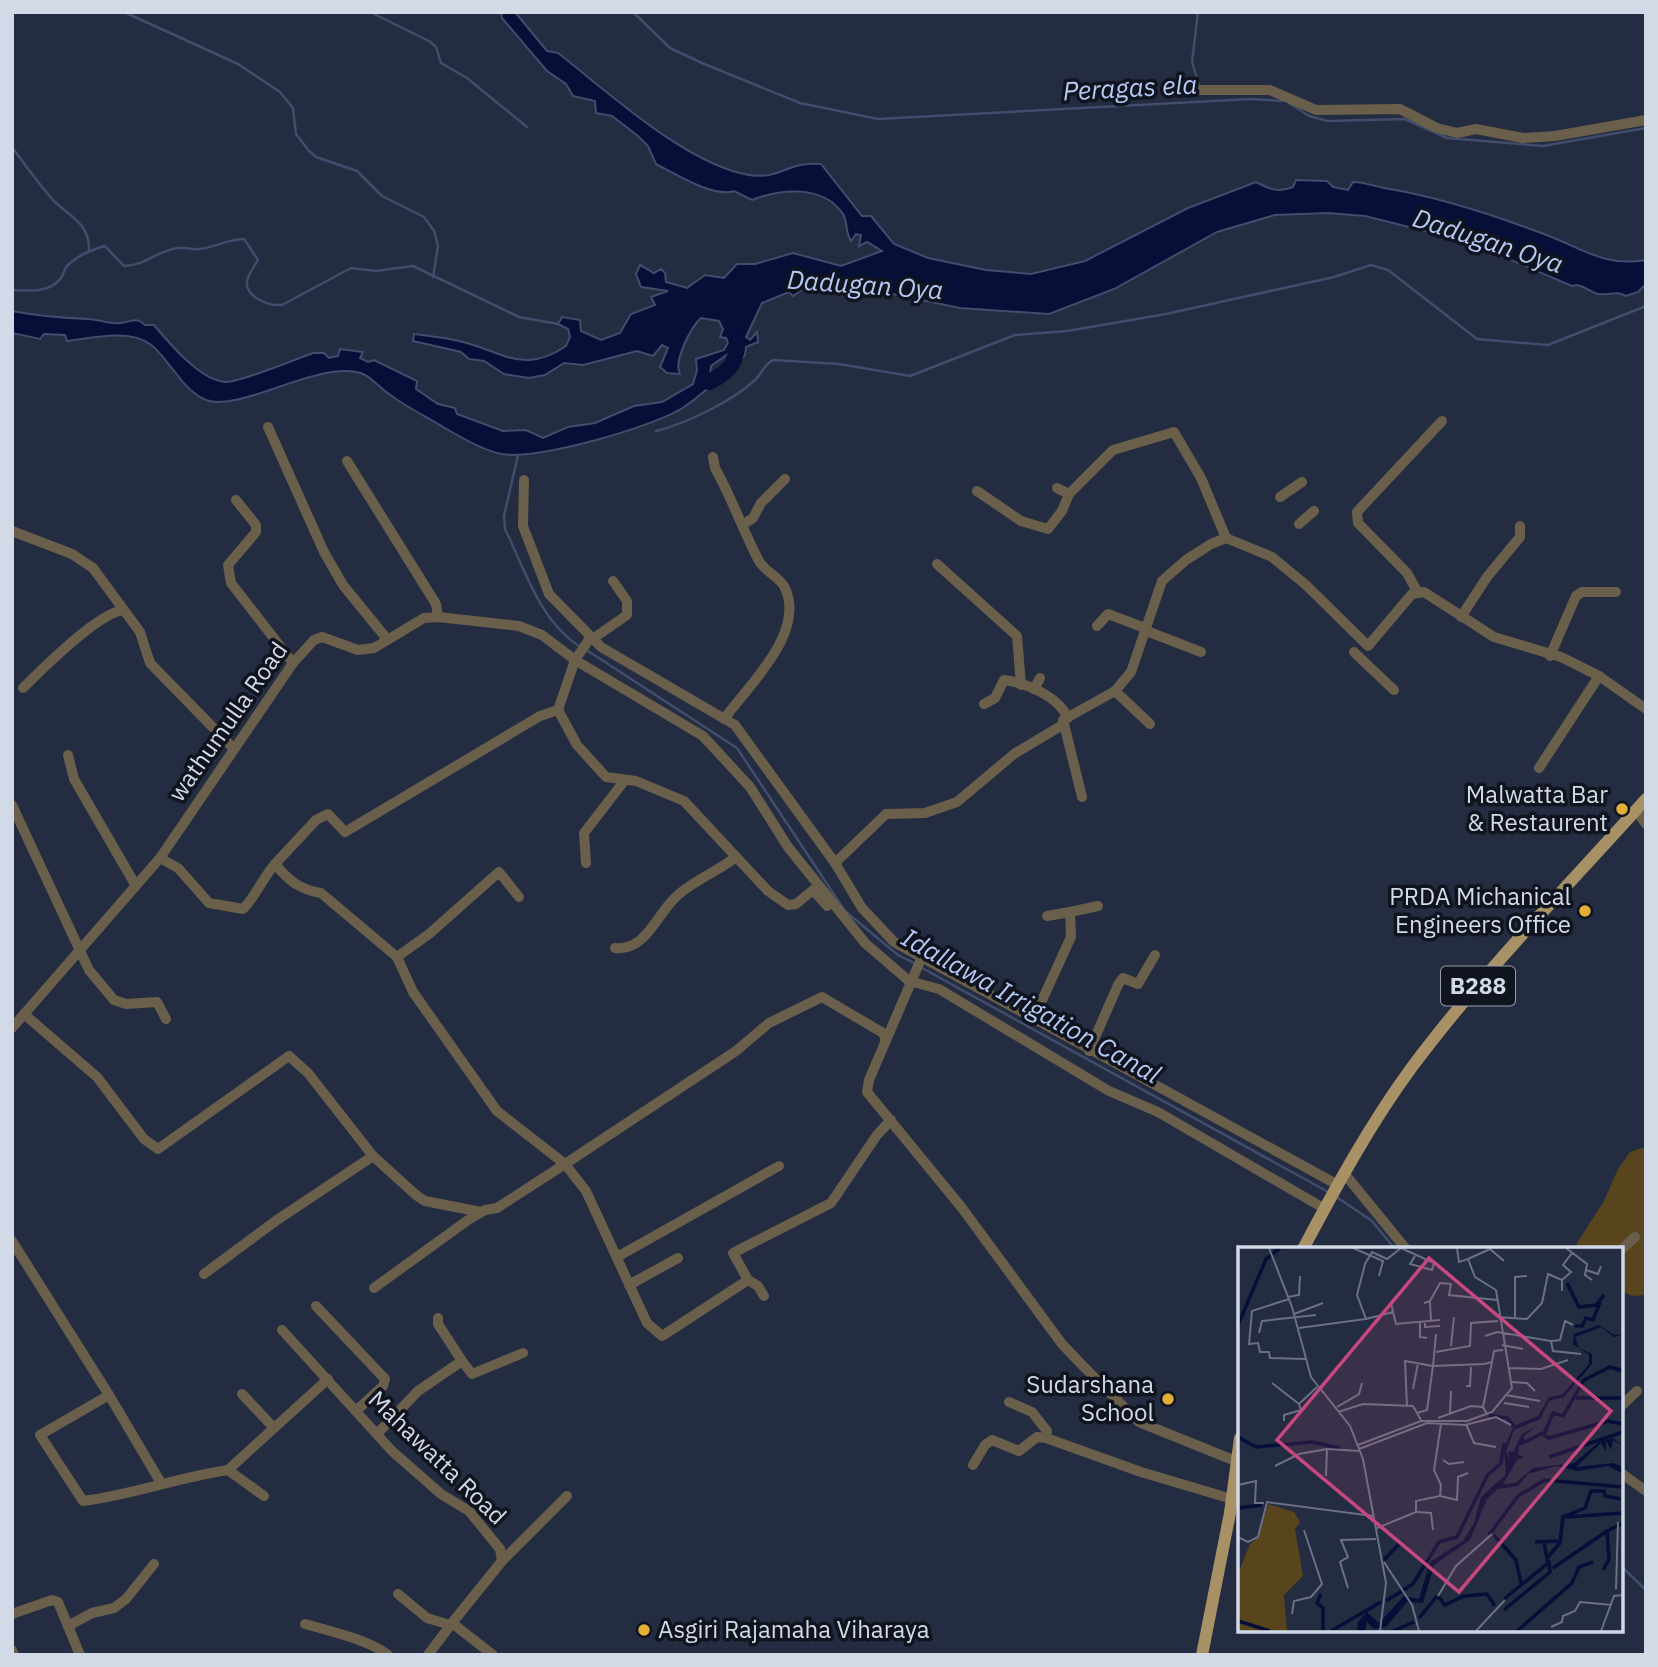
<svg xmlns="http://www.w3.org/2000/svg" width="1658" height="1667" font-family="'IBM Plex Sans',sans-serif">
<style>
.green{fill:#58441d}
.water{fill:#050f37;stroke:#424c6c;stroke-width:2}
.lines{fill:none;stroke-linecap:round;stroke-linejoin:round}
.stream{stroke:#424c6c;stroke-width:2.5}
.river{stroke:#050f37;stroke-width:16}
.minor{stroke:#6a5f4a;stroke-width:10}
.major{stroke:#a89165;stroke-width:12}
.poi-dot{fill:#e3ae35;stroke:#10141e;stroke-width:2.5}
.labels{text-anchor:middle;stroke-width:7;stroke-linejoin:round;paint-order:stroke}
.shield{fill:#10141e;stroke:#989eab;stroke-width:2}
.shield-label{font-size:23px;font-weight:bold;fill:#d2d9e7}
.street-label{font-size:24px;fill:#d2d9e7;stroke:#10141e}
.poi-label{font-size:24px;fill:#d2d9e7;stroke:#10141e;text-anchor:end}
.water-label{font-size:26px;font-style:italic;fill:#b6c9f5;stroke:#10141e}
.inset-river{fill:none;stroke:#050f37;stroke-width:3.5}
.inset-road{fill:none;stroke:#697183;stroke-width:2}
.view{fill:#c6487e;fill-opacity:0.15;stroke:#c6487e;stroke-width:3.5}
.inset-edge{fill:none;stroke:#d2d9e7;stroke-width:3.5}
</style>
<rect width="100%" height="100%" fill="#232c41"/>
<path class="green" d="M1642,1148L1646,1150V1295L1632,1296L1621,1291V1249H1579L1577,1243L1604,1201L1618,1169L1630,1152Z"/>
<path class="water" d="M501,12H515L547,51L558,53C608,92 687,165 749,175C780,180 788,161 821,164L862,216H871L894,244L928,258L986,270L1031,274L1085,261L1188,208L1256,182C1269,189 1278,193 1293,187L1296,180L1327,181L1333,187L1348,190L1353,182C1365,182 1373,186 1384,188C1440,197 1497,216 1549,236C1585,250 1606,267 1646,260V284L1638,292L1626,296C1615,290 1609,296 1598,294C1587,291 1583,283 1572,286L1469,242L1365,216L1328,213L1275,215L1217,232L1114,289L1049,314L960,308L869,289L850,292L843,287L822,292L811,284L793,296L789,292L762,303L746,337L750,340L757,332L758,342L746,347L745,355L739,361L731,358L729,353L711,366L710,375L721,369L726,374C712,384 699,397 684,407C656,426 536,461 502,454C484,451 460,437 445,428C422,414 398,403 378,385C371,379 365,373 356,372C311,364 240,412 206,400C194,395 182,382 175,372C167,363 160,351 150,344C129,329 92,338 67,341L65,335L44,334L40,339L12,333V311C38,316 62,318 88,319C98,319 111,325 121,323C131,322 136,316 145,325H154C169,343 200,380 225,382C239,383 296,359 313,353H324L329,358L338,356L340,349L363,352L360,358L368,362L374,360L417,381L416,389L438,404L455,408L457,414L503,431L526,430L543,438L568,427L595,423L634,406L662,402L693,384L697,370L696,359L724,350L728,343L726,338L720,337L723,329L719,321L701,318C691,327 673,361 680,374L667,373L660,367L668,348L662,345L653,356L637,351L583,365L564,363L545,375L529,378L504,374L484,361L469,359L461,352L413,341L414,334C430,336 447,338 463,342C503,352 524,375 566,346L570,337L568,329L558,324L562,317L580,320L581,331L601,340L620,333L631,314L655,305L651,297L668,291L641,287L636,274L640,265L654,273L661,269L665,273L666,282L687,288L705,275L724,278L737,264H755L793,253L841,266L882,251L867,242L859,246L861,235L856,234L851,241C845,232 848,223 843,214C823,184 780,189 752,200L734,191C714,198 675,174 656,164L648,146L638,136L612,116L596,113L595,101L573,96L566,84L547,71L502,18Z"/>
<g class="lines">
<g class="stream">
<path d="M124,12L238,64L280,92L293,108L296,134L309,151L316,157L357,171L382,196L424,217L434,231L438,246L433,277"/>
<path d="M370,12L429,41L436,47L441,63L467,78L527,127"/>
<path d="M633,12L670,48L702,63L800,103L878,119L1251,99L1283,101"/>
<path d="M1198,12L1192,62L1200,88"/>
<path d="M1289,103L1309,116L1328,121L1405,119L1447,138L1543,146L1646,128"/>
<path d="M12,147C25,165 39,184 53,200C70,217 90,223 89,251"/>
<path d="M12,290C27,291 51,293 61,278C64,273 64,268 69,264C80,254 92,250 105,246L124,266C145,266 158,250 178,248C185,247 193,250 200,249C216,247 228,239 244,239L258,260C255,266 248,274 247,281C245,298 270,306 282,305L351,268L376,271L413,266L519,317L558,324"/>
<path d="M656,431C685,424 733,401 755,380C762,374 764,364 773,360L839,364L910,376L1015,335L1067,331L1166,314L1334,277L1371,265L1388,270L1477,339L1548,345L1646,306"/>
<path d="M518,455L504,516L505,529C525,570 540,621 579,646"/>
<path d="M585,649L737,748L845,911L898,955L916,964"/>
<path d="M922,968L1330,1193"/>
<path d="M1335,1196L1372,1221L1395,1249"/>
<path d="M1621,1566L1646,1590"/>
</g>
<path class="river" d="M709,382C731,371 737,363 737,338"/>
<g class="minor">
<path d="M1196,90H1270L1316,110L1400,109L1437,128L1457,133L1476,129L1523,138L1555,136L1646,120"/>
<path d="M268,427L324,552L343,585L387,639"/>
<path d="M713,457L715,468C732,498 743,531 759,561C765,572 780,577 785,588C806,633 748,686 724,719"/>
<path d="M347,461L436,604L438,617"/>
<path d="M524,480L523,526L549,594L601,647L735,725L835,863L862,908L894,942L1338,1185"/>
<path d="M1057,488L1069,494"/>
<path d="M977,491L1021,521L1048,529L1062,511L1069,494L1113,450L1174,432L1201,478L1226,538"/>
<path d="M1280,497L1302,482"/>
<path d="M236,500L256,525V532L228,565L231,583L293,663"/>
<path d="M1299,524L1314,511"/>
<path d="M742,525L753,518L761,503L785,479"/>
<path d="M12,531L72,554L93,568L140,632L150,663L233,748"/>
<path d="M937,564L1017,636L1021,685"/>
<path d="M1417,591L1407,573L1358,523L1357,512L1442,421"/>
<path d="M1461,617L1487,577L1520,537V526"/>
<path d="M1097,626L1108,614L1145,628"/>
<path d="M1144,630L1201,652"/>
<path d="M591,640L627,615V601L613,581"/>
<path d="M1354,652L1394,690"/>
<path d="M1550,656L1576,596L1582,592H1616"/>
<path d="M23,688C43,668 97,614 123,610"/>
<path d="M1034,689L1040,678"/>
<path d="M1115,691L1150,724"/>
<path d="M984,704L995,698L1004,680C1026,683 1058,696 1068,718"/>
<path d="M558,710L577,745L606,777L636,781L684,801L768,891L788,905L796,904L813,890L827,906"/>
<path d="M1064,724L1082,797"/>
<path d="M68,755L74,779L136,886"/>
<path d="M1539,768L1599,676"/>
<path d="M12,805L89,970L114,1000L126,1004L157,1002L166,1019"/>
<path d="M1636,810L1646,824"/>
<path d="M160,858L178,868L209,903L243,909C256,896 262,879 275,864C288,880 300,890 321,893L397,957L413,992L497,1111L565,1164L736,1051L769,1023L822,997L883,1033L886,1040"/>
<path d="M586,863L584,833L625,780"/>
<path d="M835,863L886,814L925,813L957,802L1014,754L1064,724L1063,720L1115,691L1131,672L1162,581L1186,560L1211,544L1226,538L1272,557L1306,585L1368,646L1412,594L1424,592L1494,637L1561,657L1599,676L1646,709"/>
<path d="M275,864L316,820L328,814L345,832L540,716L558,710L575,660L590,638"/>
<path d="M1070,912L1098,906"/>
<path d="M615,948C644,951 655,919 672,901C688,883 717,872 736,857"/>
<path d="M397,957L429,934L499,872L519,897"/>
<path d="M921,959L869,1080L867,1092L962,1208L1062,1344L1083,1366L1139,1422L1238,1462"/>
<path d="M24,1014L97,1077L144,1139L158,1149L289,1056L308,1073L373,1156L416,1195L425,1201L481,1212"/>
<path d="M1033,1020L1071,937L1070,912L1047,916"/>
<path d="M12,1028L160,858L293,663L314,640L322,637L358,650L374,648L424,618L438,617L519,626L542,635L575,660L703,736L750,787L788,847L865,943L909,981L939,989L1109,1091L1158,1112L1325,1209"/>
<path d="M1089,1051L1118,985L1123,978L1138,984L1155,955"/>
<path d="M1344,1173L1406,1249"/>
<path d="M12,1241L109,1395L40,1435L83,1501C132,1495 179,1477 228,1470"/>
<path d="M1621,1250L1635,1237"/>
<path d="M617,1257L779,1166"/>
<path d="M204,1274L277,1220L373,1156"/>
<path d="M748,1280L758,1286L764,1296"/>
<path d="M629,1285L678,1258"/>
<path d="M374,1288L468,1220L485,1210L497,1208L565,1164L586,1191L647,1323L662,1336L748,1280L733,1253L831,1203L877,1135L891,1120"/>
<path d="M316,1306L385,1379L383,1386L356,1411"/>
<path d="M282,1330L392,1451L441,1494L469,1511L500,1549L502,1561L452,1623"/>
<path d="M462,1361L472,1374L523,1353"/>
<path d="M242,1394L274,1428"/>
<path d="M109,1395L161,1483"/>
<path d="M1009,1402L1032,1412L1047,1431L1046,1438"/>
<path d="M1621,1406L1637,1391"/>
<path d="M377,1434L418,1391L462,1361L438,1324V1318"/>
<path d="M973,1465L985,1445L992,1440L1019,1451L1037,1437L1046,1438L1141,1472L1232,1499"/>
<path d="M1621,1473L1646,1491"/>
<path d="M264,1496L228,1470L328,1379"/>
<path d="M502,1561L567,1496"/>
<path d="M398,1594L427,1618L450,1625"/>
<path d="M12,1614L52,1600L58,1602L80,1655"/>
<path d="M305,1624C330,1631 369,1640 388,1655"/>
<path d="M68,1626L92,1613L114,1608L126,1599L154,1564"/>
<path d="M12,1650L14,1655"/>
<path d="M428,1655L452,1623L493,1655"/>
</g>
<g class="major">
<path d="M1303,1249C1336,1187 1370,1124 1412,1067C1483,972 1567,887 1646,799"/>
<path d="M1202,1655L1230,1513L1240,1438"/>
</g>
</g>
<g class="poi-dot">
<circle cx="1622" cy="809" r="7"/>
<circle cx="1585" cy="911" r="7"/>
<circle cx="1168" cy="1399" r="7"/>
<circle cx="644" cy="1630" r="7"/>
</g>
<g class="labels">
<rect class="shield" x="1441" y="966.5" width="74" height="39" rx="5"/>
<g class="shield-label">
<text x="1478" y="994">B288</text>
</g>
<g class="street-label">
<text transform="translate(228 722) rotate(-55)" y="8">wathumulla Road</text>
<text transform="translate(437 1458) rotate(44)" y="8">Mahawatta Road</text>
</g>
<g class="poi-label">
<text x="1608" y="803">Malwatta Bar<tspan x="1608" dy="28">&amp; Restaurent</tspan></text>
<text x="1571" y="905">PRDA Michanical<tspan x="1571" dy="28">Engineers Office</tspan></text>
<text x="1154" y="1393">Sudarshana<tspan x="1154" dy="28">School</tspan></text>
<text x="658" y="1638" text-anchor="start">Asgiri Rajamaha Viharaya</text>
</g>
<g class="water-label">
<text transform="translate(1130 88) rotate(-3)" y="9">Peragas ela</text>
<text transform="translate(1488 241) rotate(18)" y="9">Dadugan Oya</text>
<text transform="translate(865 285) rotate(4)" y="9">Dadugan Oya</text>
<text transform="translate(1031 1006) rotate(29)" y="9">Idallawa Irrigation Canal</text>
</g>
</g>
<g transform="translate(1238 1247)">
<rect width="385" height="385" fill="#232c41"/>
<path d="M30,257L56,265L62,275L57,282L65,329L46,348L49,384H0L1,324L12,297L20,291Z" fill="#58441d"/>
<path d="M361,78L376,88L385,87L376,90L363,80L337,90L341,101L354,107V117L326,150L311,154L302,172L276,183L268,204L272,213L270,204L275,205L284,187L299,179L286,189L287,196L281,199L280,207L286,210L279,213L265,237L277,236L295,221L336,216L361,195L375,191L385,199L375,193L373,203L368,194V205L363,196L338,220L375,216L385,220V227L370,219L340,224L318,219L290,227L280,239L260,242L249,252L232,293L196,318L185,356L169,355L148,380L136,382L129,375L127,384H119L120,375L129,365L141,376L166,349L181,352L192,315L225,294L236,276L243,250L268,227L266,201L276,179L300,169L311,150L324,148L351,117V108L335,97L336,87Z" fill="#050f37"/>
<path class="inset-river" d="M329,36L341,60L358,58L366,48M0,78L28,12L42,1M337,79H344L348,71L355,73L362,55M338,151H385M251,168L269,171L276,179M304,187L311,191L370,174L385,177M0,190L18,200L74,195L102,201M287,195L307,185L315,166L325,169L346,133L372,120L385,124M311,210L385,185M0,261L24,258M328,270L385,266M251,288L280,249L307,233L385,240M256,288L278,313L283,336M297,295L322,294M310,310L322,296L325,270L347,261L353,244H366L367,249L383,252M146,313L161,297M315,321L369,284M365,323L371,312L369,284L385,276M83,347L79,356L85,361V384M200,349L207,358L226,349L249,347L257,359M266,352L310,316L306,296M148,354L175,337L201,295L219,290L249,229L263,216L266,196M266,363L312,325L311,314M181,371L199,349M0,374L32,384M93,384L143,355M155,384L176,375M279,384L334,336L341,320L355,315"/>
<path class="inset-road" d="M31,1L54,60L73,130L112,179L125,212L148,336L142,384M115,1L145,14L141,29M163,1L196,16L194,23L172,17L177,9M328,1L349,17L347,28L354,33M230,12L252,2L266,14M348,23L360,27L363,19M324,33L333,25L325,18L334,6M50,50L61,48L62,29M51,52L14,64L11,97L20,96L22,105H31L32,111L68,112M192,54L202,36L213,37L211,48L259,53M186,56L192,54L193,74M155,65L158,77L202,73M56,67L85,56M260,70L289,72L304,56L310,27L324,33V44M277,70V30L289,29M128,72L155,65L153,56L158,51M182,74V90L189,91M187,74V80L202,79M61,81L128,72L119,48L127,17L134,5L149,12L163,1M21,86L24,74L78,68M247,89L259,85L313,94L315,104L343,107M313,94L322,93L327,74L335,78M264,98L285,102M213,99L216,70M198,105L232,99L233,76L260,74M270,121L303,122L330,113M274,135L289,136L297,144M34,136L61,157L79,140M228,139H232L233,120M175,142L180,116M268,148L302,154M266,156L291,160M169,159L167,114L195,119L198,87M99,160L121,147L124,136M100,165L125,157L175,159L183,173M179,166L189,163L195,119L246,117L254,115L256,104L265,103M212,166L213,144M249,167L245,160L254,115M200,171L233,159L245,160M46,174V168L63,163L61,157M228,177L236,196L258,200M120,198L183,174H229L254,165L274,141L258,43L237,30L230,12L221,15L219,1M121,202L189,176L227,178L258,170L273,178M205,213L211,217L226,215M37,219L61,207L89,202M88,229L89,202L122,204M0,238L18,234L17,256H26M202,249L219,253L220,230L230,226M179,265L193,266L195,283M139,281L178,265V254L202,249L203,238L196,223L203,177M0,290L10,295L20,290L29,255L135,269M146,315L174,358L181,384M110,341L102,315L110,310L103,293L138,292M378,342L380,275M200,349L218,319L254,287M54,367L56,354L73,350L84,337L66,283M313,380L324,375L325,369L337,364L342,355L374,358M238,384L267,353M363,384L376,349L385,348"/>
<path class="view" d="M191,11L373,164L221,345L39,193Z"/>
<rect width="385" height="385" class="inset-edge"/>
</g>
<rect width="1658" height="1667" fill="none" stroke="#d2d9e7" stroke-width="28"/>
</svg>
